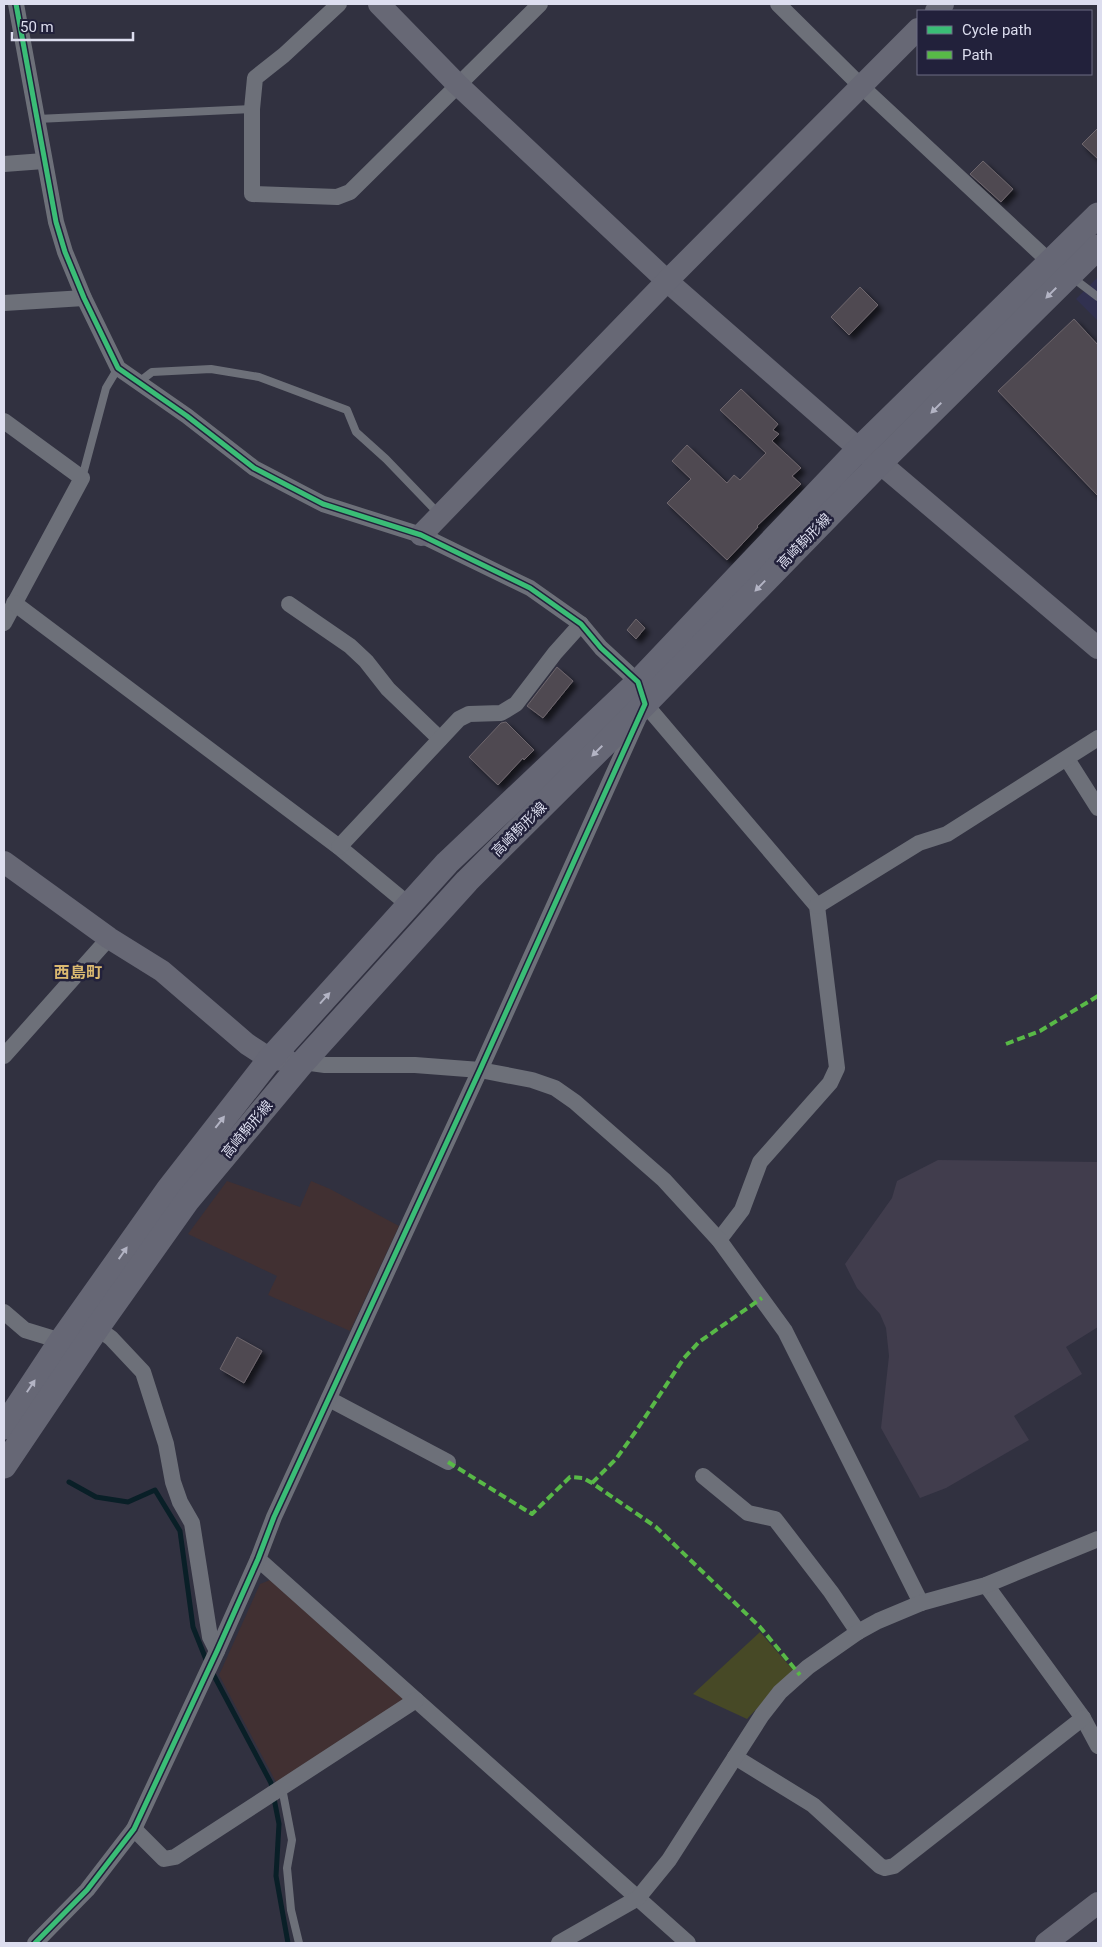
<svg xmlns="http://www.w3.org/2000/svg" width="1102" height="1947" font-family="Roboto,'Noto Sans JP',sans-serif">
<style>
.commercial{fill:#413032}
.built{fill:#313150}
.medical{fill:#413d4d}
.green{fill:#474926}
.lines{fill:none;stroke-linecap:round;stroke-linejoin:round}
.stream{stroke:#091f27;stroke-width:5}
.building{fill:#504a51;stroke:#6e666d;filter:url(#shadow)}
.lane{stroke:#6d7079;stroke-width:8}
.street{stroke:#6d7079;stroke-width:16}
.secondary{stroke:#676875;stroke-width:22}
.primary{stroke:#666775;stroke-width:25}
.quiet{stroke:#58b947;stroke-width:4;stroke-dasharray:8 4;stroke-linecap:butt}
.cycleway-casing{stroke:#22213b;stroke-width:8}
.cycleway{stroke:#3abd76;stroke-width:5}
.oneway{fill:#b3b4c4}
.labels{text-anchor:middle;stroke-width:5;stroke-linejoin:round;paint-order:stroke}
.street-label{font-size:14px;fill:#dddeef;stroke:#22213b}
.quarter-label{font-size:16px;font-weight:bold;fill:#dbb970;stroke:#22213b}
</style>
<defs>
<filter id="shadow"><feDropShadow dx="4.5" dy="4.5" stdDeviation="2.5" flood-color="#0009"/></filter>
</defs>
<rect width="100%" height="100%" fill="#313140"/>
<g class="commercial">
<path d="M227,1181L300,1207L311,1181L330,1189L399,1226L350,1331L268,1295L277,1276L188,1234Z"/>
<path d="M270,1580L403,1698L402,1702L277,1784L219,1675L260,1584Z"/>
</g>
<path class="built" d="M1098,277V321L1076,299Z"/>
<path class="medical" d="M938,1160L1098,1162V1327L1066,1347L1082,1374L1014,1416L1029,1440L946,1488L920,1498L881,1428L889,1356L886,1328L880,1314L857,1288L845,1264L892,1198L897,1181Z"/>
<path class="green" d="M760,1632L793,1670L747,1719L693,1694Z"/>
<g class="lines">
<g class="stream">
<path d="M69,1482L96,1497L128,1502L155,1490L180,1531L193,1627L207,1662"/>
<path d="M211,1670L271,1783L279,1824L276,1876L288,1943"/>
</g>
</g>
<g class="building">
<path d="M1098,128V159L1082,144Z"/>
<path d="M983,161L1013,189L1001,202L970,174Z"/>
<path d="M860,287L878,305L849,335L831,317Z"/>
<path d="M1074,319L1098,345V496L998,391Z"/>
<path d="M741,389L778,424L773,430L779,434L772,441L801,468L792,476L801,484L757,526L758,527L727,560L667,503L691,479L672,461L687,445L727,483L734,475L740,480L766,453L720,410Z"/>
<path d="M636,619L645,628L636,639L627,630Z"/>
<path d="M557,667L573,681L543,718L527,706Z"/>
<path d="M506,722L534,750L524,760L523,758L498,785L469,757L501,723Z"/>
<path d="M237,1337L262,1351L244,1383L220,1369Z"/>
</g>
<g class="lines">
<g class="lane">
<path d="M37,119L252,109"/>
<path d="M1073,278L1098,297"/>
<path d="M139,382L152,372L211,369L259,377L347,410L356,432L386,459L438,513"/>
<path d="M82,478L106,388L118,368"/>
<path d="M282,1788L292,1840L287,1868L291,1910L299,1943"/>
</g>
<g class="street">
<path d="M16,4L56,222L65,252L84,298L118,368L187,416L254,468L323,504L421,535L530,588L581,624L601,648L638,682L640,689"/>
<path d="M339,4L284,55L255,78L252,109V194L337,197L350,192L540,4"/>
<path d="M778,4L861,86L1051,263"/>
<path d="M4,164L44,161"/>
<path d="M4,303L84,298"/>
<path d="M4,421L82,478L4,623"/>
<path d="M14,603L339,847L409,905"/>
<path d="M289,604L350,646L366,661L388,689L440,739"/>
<path d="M645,704L817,906L837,1068L830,1083L760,1162L742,1210L719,1240"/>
<path d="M1067,759L1098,808"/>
<path d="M339,847L459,719L469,714L501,713L516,704L555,653L581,624"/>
<path d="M817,906L919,843L947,834L1098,738"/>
<path d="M4,1056L109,938"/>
<path d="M303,1062L325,1065H415L480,1070L532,1080L555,1088L575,1102L664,1180L719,1240L785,1331L921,1603"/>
<path d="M4,1312L25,1330L61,1341"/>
<path d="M97,1328L111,1338L143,1372L166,1444L173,1482L180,1502L192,1523L210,1637L217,1651"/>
<path d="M329,1399L448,1462"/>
<path d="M703,1476L748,1513L775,1519L831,1592L858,1632"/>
<path d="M258,1559L688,1943"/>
<path d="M986,1585L1083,1718L1098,1746"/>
<path d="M735,1757L813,1805L880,1866L885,1868L894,1866L1083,1718"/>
<path d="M134,1829L164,1859L175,1857L416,1700"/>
<path d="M35,1943L87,1890L134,1829L217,1651L258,1559L274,1517L480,1070L639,717"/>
<path d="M559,1943L638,1898L669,1860L762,1715L780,1692L808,1667L858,1632L878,1621L921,1603L986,1585L1098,1539"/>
</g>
<g class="secondary">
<path d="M379,4L457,84L667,281L859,449L880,463L1098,648"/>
<path d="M936,11L943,4"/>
<path d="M421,535L667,281L918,29"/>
<path d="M4,862L109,938L162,971L247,1044L270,1059L287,1060"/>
<path d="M1046,1943L1098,1903"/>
</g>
<g class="primary">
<path d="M4,1427L61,1341L168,1190L270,1059L447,863L638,682L859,449L1098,215"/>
<path d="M4,1466L97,1328L187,1201L303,1062L467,881L645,704L880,463L1098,247"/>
</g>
<g class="quiet">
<path d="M1006,1044L1040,1031L1098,996"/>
<path d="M448,1462L532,1514L570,1477L583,1478L592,1483L656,1527L760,1627L800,1675"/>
<path d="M592,1483L616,1459L636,1431L684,1358L699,1342L762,1298"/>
</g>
<defs>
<path id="cycleway" d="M16,4L56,222L65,252L84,298L118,368L187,416L254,468L323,504L421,535L530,588L581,624L601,648L638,682L645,704L480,1070L274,1517L258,1559L217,1651L134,1829L87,1890L35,1943"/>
</defs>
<use href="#cycleway" class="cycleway-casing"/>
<use href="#cycleway" class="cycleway"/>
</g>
<defs><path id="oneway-solid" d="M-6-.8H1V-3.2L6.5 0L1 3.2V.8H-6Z" transform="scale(1.25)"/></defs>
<g class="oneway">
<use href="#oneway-solid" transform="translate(1051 293) rotate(135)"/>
<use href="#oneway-solid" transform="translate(936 408) rotate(135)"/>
<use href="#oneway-solid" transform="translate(760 586) rotate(134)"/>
<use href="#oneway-solid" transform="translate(597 751) rotate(135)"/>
<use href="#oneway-solid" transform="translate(325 998) rotate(-48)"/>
<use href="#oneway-solid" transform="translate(220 1122) rotate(-52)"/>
<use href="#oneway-solid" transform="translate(123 1253) rotate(-55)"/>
<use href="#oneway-solid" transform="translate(31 1386) rotate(-56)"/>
</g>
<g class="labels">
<g class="street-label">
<text transform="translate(804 541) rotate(-46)" y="5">高崎駒形線</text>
<text transform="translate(519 829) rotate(-45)" y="5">高崎駒形線</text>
<text transform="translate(247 1129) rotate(-50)" y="5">高崎駒形線</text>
</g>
<g class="quarter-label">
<text x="78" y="978">西島町</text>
</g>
</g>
<rect width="1102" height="1947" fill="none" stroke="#dddeef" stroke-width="10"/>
<rect x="917" y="10" width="175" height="65" fill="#22213b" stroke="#6d6d83"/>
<rect x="927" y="26" width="25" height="8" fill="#3abd76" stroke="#6d6d83"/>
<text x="962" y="35" font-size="15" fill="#dddeef">Cycle path</text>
<rect x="927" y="51" width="25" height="8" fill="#58b947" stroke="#6d6d83"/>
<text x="962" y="60" font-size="15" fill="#dddeef">Path</text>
<path d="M12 32v8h121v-8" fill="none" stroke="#dddeef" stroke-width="2.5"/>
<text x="20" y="32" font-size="15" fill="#dddeef" stroke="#22213b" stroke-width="4" paint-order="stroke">50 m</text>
</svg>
